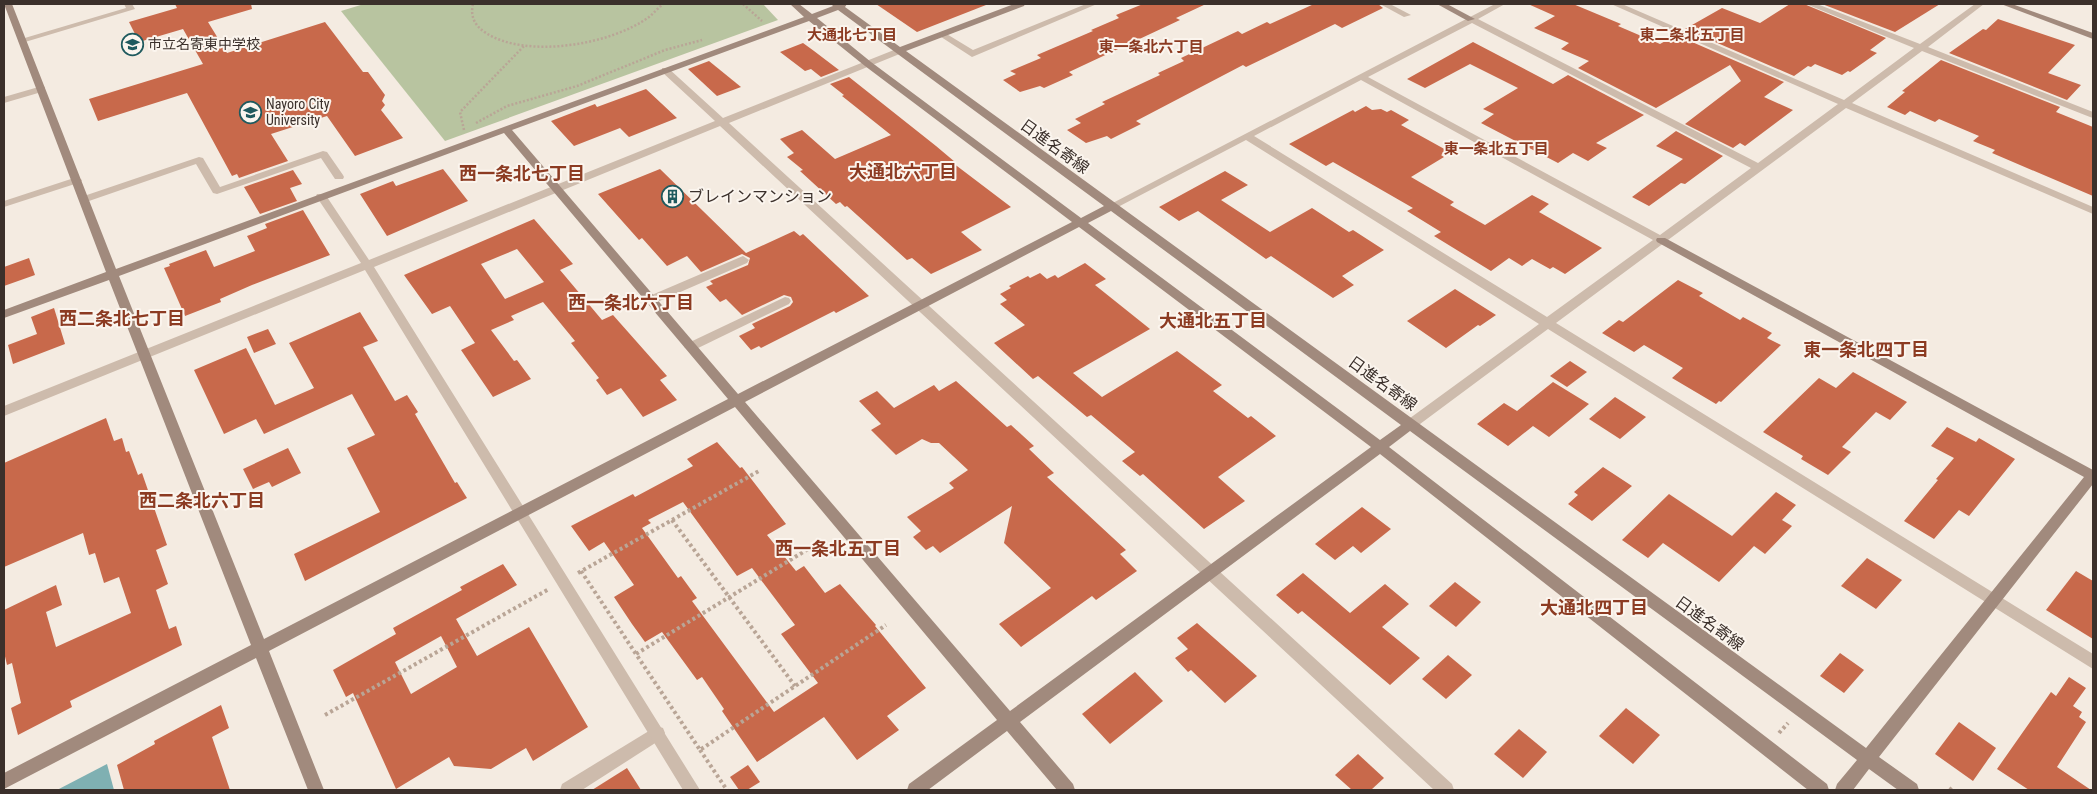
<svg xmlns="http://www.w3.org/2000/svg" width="2097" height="794" font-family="'Roboto Condensed','Noto Sans JP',sans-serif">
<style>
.green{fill:#b8c4a0}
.water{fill:#7fb0b2}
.building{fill:#c8694b;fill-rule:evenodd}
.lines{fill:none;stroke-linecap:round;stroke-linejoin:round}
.path-far1{stroke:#b9a596;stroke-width:2.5;stroke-dasharray:2 2;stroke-linecap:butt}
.path{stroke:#b9a596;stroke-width:4;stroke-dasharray:3 3;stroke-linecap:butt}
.lane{fill:#cdbbac;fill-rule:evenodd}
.street{fill:#cdbbac;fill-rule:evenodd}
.secondary{fill:#a18a7d;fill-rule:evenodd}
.labels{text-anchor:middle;stroke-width:4;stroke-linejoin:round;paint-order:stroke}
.far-poi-label{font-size:14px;fill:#3b302b;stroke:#fbf5ee;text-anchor:start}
.far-neighbourhood-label{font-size:15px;font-weight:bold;fill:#8c3b22;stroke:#fbf5ee}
.street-label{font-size:16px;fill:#3b302b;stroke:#fbf5ee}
.poi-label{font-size:16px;fill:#3b302b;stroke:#fbf5ee;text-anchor:start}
.neighbourhood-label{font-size:18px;font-weight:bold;fill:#8c3b22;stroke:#fbf5ee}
</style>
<rect width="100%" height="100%" fill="#f4ebe1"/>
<path class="green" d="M364,4H763L778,20L445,141L341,11Z"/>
<path class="water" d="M107,764L114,790H57Z"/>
<g class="building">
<path d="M175,4H251L252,9L208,22L227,53L325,22L363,72H368L385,95L382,101L385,105L381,110L403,138L355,156L327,116L271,134L288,161L239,178L237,174L232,176L187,93L98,121L89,99L203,64L183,29L139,42L129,22L177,8Z"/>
<path d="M876,4H985L986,5L917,32Z"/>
<path d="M1143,4H1206L1176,18L1180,20L1069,72L1073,75L1044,88L1040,86L1020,92L1003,80L1016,74L1010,71L1041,58L1037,55L1093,31L1091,30L1119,18L1116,15Z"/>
<path d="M1314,4H1378L1383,8L1342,28L1335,24L1246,67L1243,65L1136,121L1141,124L1111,139L1107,136L1086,143L1067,130L1081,123L1075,119L1105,104L1102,102L1160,75L1158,73L1184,61L1181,58L1238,31L1242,34L1267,22L1270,24Z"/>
<path d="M1528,4H1573L1621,24L1618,26L1660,44L1676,35L1784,82L1764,97L1793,110L1745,146L1740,143L1733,148L1685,124L1741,81L1730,65L1656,108L1578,68L1589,61L1561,49L1569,43L1534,28L1555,16Z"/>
<path d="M1790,4H1804L1886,38L1870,50L1877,53L1850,72L1848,71L1842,75L1815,64L1811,67L1808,66L1794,76L1685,29L1722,8L1760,23Z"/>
<path d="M1822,4H1940L1895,32Z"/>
<path d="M1998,19L2075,45L2048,73L2081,85L2067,100L1949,53L1983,29L1986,30Z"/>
<path d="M1473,42L1553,84L1568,75L1644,115L1596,143L1607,148L1588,161L1573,153L1558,163L1481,123L1494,114L1483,109L1518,88L1470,64L1425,88L1407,79Z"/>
<path d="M803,43L814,51L839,70L821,77L811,69L805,71L780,52Z"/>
<path d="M1941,60L2060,107L2056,112L2093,127V196L1992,153L1995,150L1973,141L1979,136L1939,119L1935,122L1910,111L1905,115L1887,107L1905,92L1902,91Z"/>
<path d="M709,61L741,87L717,96L688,69Z"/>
<path d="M849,77L936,146L955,162L953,163L1011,207L961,232L982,250L931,274L912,258L907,260L847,206L845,207L840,202L836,204L800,171L803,170L787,157L794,153L780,139L802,130L835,159L891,135L842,96L844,95L830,84Z"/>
<path d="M646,89L677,118L629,137L620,128L574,146L551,121L595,104L597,107Z"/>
<path d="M1366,106L1372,110L1381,109L1387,112L1391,110L1409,120L1401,125L1448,151L1441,155L1444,157L1411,177L1454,202L1450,205L1485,225L1532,195L1549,204L1539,212L1602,248L1565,274L1553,267L1550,269L1532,259L1522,266L1509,258L1491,271L1434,236L1441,232L1407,211L1413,208L1333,162L1326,166L1289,144L1353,110L1355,112Z"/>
<path d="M1676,131L1723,156L1685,184L1681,183L1649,206L1632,197L1683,159L1656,146Z"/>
<path d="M443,169L468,201L387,236L360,194L393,181L396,186Z"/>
<path d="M660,169L746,253L794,231L800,236L803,234L869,296L836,313L834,311L761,348L759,346L751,350L739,336L755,328L752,324L790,306L793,302L791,297L784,295L742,315L726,299L720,302L706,287L713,284L710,281L748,265L750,258L742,254L701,272L687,256L667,266L642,238L639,240L598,194Z"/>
<path d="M293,170L302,184L290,188L297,201L260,214L244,187Z"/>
<path d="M1225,171L1248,185L1221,200L1270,232L1312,208L1349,232L1353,230L1384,250L1342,276L1354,285L1333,298L1271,256L1266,259L1198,211L1179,221L1159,207Z"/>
<path d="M303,210L330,255L252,285L220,299L221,302L185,316L164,268L170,266L169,264L206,250L214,267L255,251L247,236L267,228L265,224Z"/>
<path d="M534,219L573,264L560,270L602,320L613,315L667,376L660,380L677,400L643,417L621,388L607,395L596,380L599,378L571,343L575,341L543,302L511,316L514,320L491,330L514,361L517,360L531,379L493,397L461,350L475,343L450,306L432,314L404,275ZM517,249L544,282L505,299L481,264Z"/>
<path d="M29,258L35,275L4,286V267Z"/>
<path d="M1085,263L1106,279L1095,285L1150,329L1073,373L1102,397L1177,351L1222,385L1213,391L1248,418L1251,416L1276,436L1218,477L1245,501L1204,529L1143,474L1140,476L1122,461L1135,452L1091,415L1087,417L1038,376L1033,379L994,343L1025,325L1000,304L1007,300L1000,294L1011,288L1009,286L1028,276L1030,278L1040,273L1047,279L1055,275L1058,278Z"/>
<path d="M1678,280L1703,293L1699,296L1740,320L1743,317L1772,333L1767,338L1781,345L1721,402L1719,401L1716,404L1672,378L1683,368L1644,345L1634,352L1602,333L1619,320L1623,322Z"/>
<path d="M1455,289L1496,315L1480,326L1478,325L1446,348L1407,321Z"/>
<path d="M54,308L65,344L13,364L8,345L37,334L31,317Z"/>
<path d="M360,312L378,341L363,347L395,401L407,395L418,412L415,414L455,483L457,482L467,498L305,581L294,554L380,512L347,448L375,435L352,394L264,434L256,419L224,434L194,370L246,348L275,405L314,388L289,343Z"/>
<path d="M268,329L276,344L254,353L247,337Z"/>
<path d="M1570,361L1587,372L1567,387L1550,376Z"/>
<path d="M1853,372L1907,402L1890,420L1876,412L1842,447L1851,452L1828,475L1801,459L1803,456L1763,432L1819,378L1836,388Z"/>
<path d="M956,381L1007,427L1011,425L1034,446L1029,449L1054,473L1047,477L1126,550L1120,554L1137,571L1096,600L1092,596L1021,647L999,624L1051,588L1004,543L1012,506L940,553L933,546L926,550L913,537L921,531L907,517L954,488L949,483L968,470L939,443H931L922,439L896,455L871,430L881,424L859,401L877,391L894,408L934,385L939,391Z"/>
<path d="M1553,382L1589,404L1549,437L1533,426L1508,446L1477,424L1504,403L1517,411Z"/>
<path d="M1615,397L1646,417L1620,439L1589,419Z"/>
<path d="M106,418L114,441L122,438L126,452L129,451L138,475L142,473L167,545L156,550L168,584L156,590L169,629L176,626L182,645L70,701L72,707L18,735L11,708L21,703L12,663L7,665L4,652V610L56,585L62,605L46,612L56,647L131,613L119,577L104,583L95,553L89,555L83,533L4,567V463Z"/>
<path d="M1947,427L1976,442L1979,438L2015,459L1969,516L1959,510L1934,539L1904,521L1938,480L1936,479L1954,458L1931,446Z"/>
<path d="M717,442L740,468L742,467L786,524L767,535L796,571L804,566L825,593L840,584L876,625L875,626L926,688L887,716L899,730L857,760L824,717L757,762L722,711L724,709L702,677L697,680L662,632L645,642L632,624L614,597L634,585L604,542L589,551L571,526L633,494L635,497L693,466L687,459ZM683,502L737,576L752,568L795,625L781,634L818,683L774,712L692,601L697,598L681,576L678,578L642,528L651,523L648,520Z"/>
<path d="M288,448L301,473L272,487L269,482L253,489L243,469Z"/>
<path d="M1603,467L1632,486L1592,521L1568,504L1578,495L1574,492Z"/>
<path d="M1776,492L1796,505L1782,520L1792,526L1765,554L1754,546L1719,582L1663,543L1648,558L1622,540L1669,494L1732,536Z"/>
<path d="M1362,507L1391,529L1361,553L1353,546L1335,560L1315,544Z"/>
<path d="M1867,558L1902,580L1876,609L1841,586Z"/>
<path d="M503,564L517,585L456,619L477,656L529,627L588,727L533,761L526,748L491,769L454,766L449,757L396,789L353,693L346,697L333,670L396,634L393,628L462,590L460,587ZM441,636L457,667L411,694L395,662Z"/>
<path d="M2076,571L2093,581V639L2046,610Z"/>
<path d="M1303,573L1350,613L1385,584L1409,604L1382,627L1420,658L1390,685L1302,611L1298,614L1276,595Z"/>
<path d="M1455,582L1481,602L1456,627L1429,606Z"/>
<path d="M1197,623L1257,676L1225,703L1191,670L1188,672L1175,658L1188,649L1177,638Z"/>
<path d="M1840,653L1864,670L1844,693L1820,676Z"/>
<path d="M1448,655L1472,675L1446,699L1422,679Z"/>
<path d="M1135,672L1163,701L1110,744L1082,714Z"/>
<path d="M2069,677L2086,688L2073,706L2082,712L2079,717L2086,722L2057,767L2091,790H2029L1997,769L2051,692L2056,696Z"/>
<path d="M221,705L229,728L212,737L230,790H124L117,765L155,744L154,741Z"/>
<path d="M1626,708L1660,735L1633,764L1599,736Z"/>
<path d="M1959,722L1996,748L1973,781L1935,754Z"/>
<path d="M1519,729L1547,752L1523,778L1494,754Z"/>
<path d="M1358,754L1384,778L1371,790H1352L1335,775Z"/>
<path d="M748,765L760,782L747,790H739L730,777Z"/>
<path d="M627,768L641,790H592Z"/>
</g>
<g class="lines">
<g class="path-far1">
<path d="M473,4C470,17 475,26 486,33C526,59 611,45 649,17C654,13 658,8 663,4"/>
<path d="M743,4L762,21"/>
<path d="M476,123L507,106L577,86L665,50L702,40"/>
<path d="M464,130L460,112L524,46"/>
</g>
<g class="path">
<path d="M672,520L795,686"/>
<path d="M818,543L636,654L700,750L886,625"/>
<path d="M581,571L636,654"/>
<path d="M578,573L759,471"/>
<path d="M325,715L549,589"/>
<path d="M1779,733L1788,723"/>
<path d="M700,750L727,790"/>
<path d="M1950,790L1952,788"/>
</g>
<g class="lane">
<path d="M124,4H132L135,9L25,42H19L18,40L126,8Z"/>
<path d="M1086,4H1097L972,57L938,35L939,33H945L973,50Z"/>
<path d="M1380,4H1390L1411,15L1404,17Z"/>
<path d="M42,86L45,87V91L4,103V97Z"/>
<path d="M323,151L327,152L343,175L344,177L343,179H335L321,158L217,194L213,193L196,164L89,201L85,202L80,199L81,197L199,157L203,158L220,187Z"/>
<path d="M77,177L82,180L81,182L4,207V201Z"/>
<path d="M743,256L749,260L747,263L655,303H647L645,300L647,297Z"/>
<path d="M785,297L789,298L791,301L789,304L694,350L690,351L684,347L686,344Z"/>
<path d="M657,726L663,728L665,733L663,738L582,790H560L562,784Z"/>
</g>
<g class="street">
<path d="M1495,4H1505L1478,19L1758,163L1838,104L1611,4H1622L1844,100L1914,48L1806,4H1817L1920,44L1975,4H1984L1928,47L2093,112V118L2090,117L1922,51L1852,103L2093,207V214L1846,108L1556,323L2093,654V669L1548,329L1416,427H1406L1405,424L1406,421L1539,324L1246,140L1116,208L1112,209L1107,206ZM1472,23L1751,168L1660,235L1368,77ZM1361,80L1653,240L1547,317L1254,136Z"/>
<path d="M899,48L902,49V53L729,123L1452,784L1454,790H1434L720,126L374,267L700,790H683L365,270L4,416V406L361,263L316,196L317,194H325L369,260L715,121L662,72V68H668L723,118Z"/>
</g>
<g class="secondary">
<path d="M4,4H12L116,269L804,17L790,4H799L812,14L833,6L831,4H847L845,7L900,47L1014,4H1025L1024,6L906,51L1866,748L2084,477L1657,242L1656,240L1657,238H1665L2093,470V484L1879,757L1917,784L1919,790H1898L1869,769L1853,790H1835L1837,784L1857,760L1410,431L1389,447L1827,784L1829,790H1808L1380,454L1020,722L1073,784L1075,790H1057L1007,731L928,790H907L909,784L997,720L735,407L269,651L324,790H308L256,658L4,789V773L251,645L109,280L4,318V310L106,272ZM838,10L1104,206L1081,218L871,62L817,18ZM809,21L865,66L1072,222L738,394L512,130ZM504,133L728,399L264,639L119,276ZM1111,211L1401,425L1380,440L1088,223ZM1079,227L1371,447L1010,711L745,402Z"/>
<path d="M1437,4H1447L1475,19L1468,21Z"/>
<path d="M2001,4H2012L2093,33V39Z"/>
</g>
</g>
<defs>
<symbol id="school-ring" viewBox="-11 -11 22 22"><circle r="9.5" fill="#fbf5ee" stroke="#1f5a5e" stroke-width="1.5"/><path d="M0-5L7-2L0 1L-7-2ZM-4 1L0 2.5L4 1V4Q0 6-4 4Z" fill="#1f5a5e"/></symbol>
<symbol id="university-ring" viewBox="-11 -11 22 22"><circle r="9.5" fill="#fbf5ee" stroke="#1f5a5e" stroke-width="1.5"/><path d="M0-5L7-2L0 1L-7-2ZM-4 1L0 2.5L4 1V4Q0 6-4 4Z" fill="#1f5a5e"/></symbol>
<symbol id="building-ring" viewBox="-11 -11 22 22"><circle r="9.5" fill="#fbf5ee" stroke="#1f5a5e" stroke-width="1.5"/><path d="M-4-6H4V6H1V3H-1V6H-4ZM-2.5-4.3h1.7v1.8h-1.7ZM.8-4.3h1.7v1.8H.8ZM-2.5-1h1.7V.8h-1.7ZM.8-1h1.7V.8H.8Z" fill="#1f5a5e"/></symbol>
</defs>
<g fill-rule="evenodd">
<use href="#school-ring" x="120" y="32" width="25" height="25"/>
<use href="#university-ring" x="238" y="100" width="25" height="25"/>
<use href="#building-ring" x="660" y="184" width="25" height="25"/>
</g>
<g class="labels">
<g class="far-poi-label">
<text x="148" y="49">市立名寄東中学校</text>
<text x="266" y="109">Nayoro City<tspan x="266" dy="16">University</tspan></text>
</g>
<g class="far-neighbourhood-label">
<text x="852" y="40">大通北七丁目</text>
<text x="1692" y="40">東二条北五丁目</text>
<text x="1151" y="52">東一条北六丁目</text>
<text x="1496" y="154">東一条北五丁目</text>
</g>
<g class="street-label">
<text transform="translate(1055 146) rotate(36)" y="6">日進名寄線</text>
<text transform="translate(1383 383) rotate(36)" y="6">日進名寄線</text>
<text transform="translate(1710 623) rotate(36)" y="6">日進名寄線</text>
</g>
<g class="poi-label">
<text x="688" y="202">ブレインマンション</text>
</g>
<g class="neighbourhood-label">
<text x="903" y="178">大通北六丁目</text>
<text x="522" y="180">西一条北七丁目</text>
<text x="631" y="309">西一条北六丁目</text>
<text x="122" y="325">西二条北七丁目</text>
<text x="1213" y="327">大通北五丁目</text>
<text x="1866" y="356">東一条北四丁目</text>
<text x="202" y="507">西二条北六丁目</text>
<text x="838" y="555">西一条北五丁目</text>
<text x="1594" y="614">大通北四丁目</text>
</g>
</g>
<rect width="2097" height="794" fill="none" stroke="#3b302b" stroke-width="10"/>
</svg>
